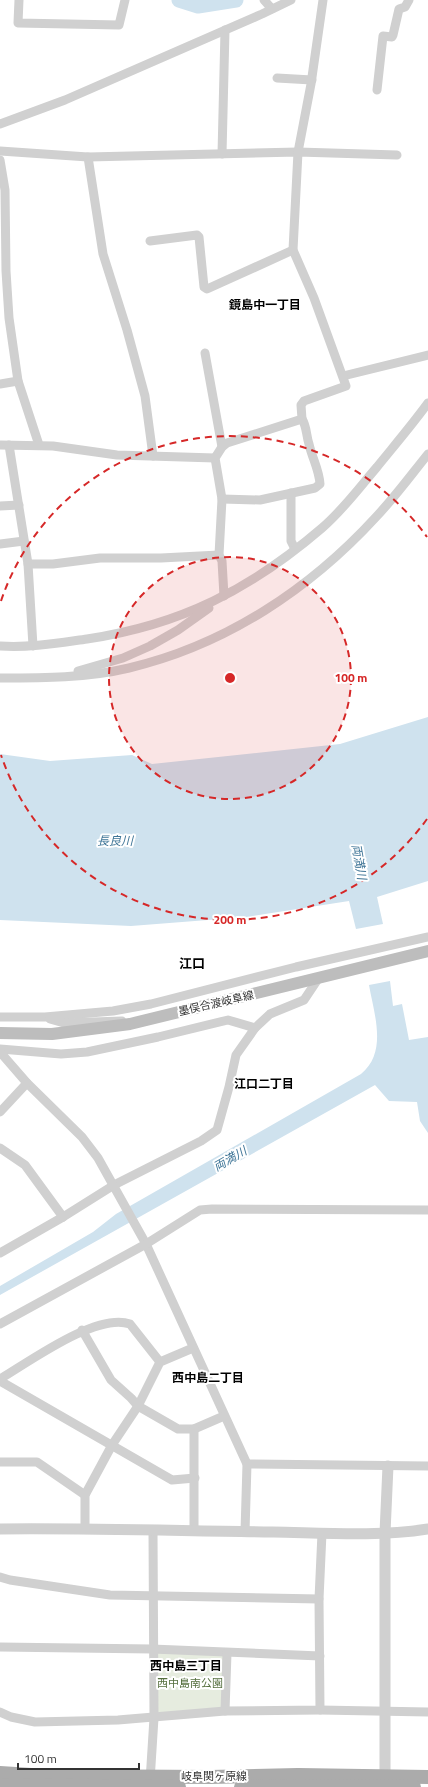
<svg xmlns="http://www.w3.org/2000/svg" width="428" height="1787" font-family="'Titillium Web','Noto Sans JP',sans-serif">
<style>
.green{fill:#e6ecdf}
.water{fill:#cfe2ee}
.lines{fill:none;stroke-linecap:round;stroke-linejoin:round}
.river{stroke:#cfe2ee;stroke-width:15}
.minor{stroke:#d0d0d0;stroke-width:9}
.tertiary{stroke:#d0d0d0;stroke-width:11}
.secondary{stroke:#bdbdbd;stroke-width:12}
.primary{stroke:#ababab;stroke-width:14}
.ring{fill:none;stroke:#d62828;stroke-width:2;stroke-dasharray:7 5}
.labels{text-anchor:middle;stroke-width:4;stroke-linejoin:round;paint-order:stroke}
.street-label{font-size:11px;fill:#333;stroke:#fff}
.park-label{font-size:11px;fill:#56703f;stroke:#fff}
.neighbourhood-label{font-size:12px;font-weight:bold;fill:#000;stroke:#fff}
.water-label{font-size:12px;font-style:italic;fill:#3f7597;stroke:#fff}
.quarter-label{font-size:13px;font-weight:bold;fill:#000;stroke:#fff}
.centre{fill:#d62828;stroke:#fff;stroke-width:2}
.ring-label{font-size:12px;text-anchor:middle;font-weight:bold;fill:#d62828;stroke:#fff;stroke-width:4;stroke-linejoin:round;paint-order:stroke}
</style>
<rect width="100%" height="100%" fill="#fff"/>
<path class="green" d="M156,1652L225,1655L223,1712H153Z"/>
<g class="water">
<path d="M428,717V881L377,897L383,924L356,929L349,901L246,917L131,926L0,920V754L50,761L132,755L152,764L340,744Z"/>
<path d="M390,981L393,1006L402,1004L409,1040L428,1037V1133L420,1121L417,1102L389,1101L375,1085L0,1295V1286L93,1232L116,1214L361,1074C388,1052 374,1014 369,985Z"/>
</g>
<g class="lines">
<path class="river" d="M179,0L198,6L236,0"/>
<g class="minor">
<path d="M19,0L18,23L119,25L125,0"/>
<path d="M264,0L272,9"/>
<path d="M277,78L312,80"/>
<path d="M377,90L383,36L392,37L393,35L399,9L405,7L409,0"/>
<path d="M0,124L65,100L262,14L291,0"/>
<path d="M0,151L88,157L298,152L397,155"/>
<path d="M222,154L225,30"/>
<path d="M88,157L103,254L127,330L145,396L153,456"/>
<path d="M0,160L5,190L6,271L9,318L18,381L39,445"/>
<path d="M150,241L197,235L199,237L204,287L207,289L293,250"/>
<path d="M205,353L222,447"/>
<path d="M343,376L428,355"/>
<path d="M0,384L18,381"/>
<path d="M0,445L53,446L117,455L215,458"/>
<path d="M9,445L28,564L33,646"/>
<path d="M291,493V541L295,549"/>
<path d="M222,499L260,500L315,488L320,484C319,469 312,458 309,444C306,435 307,427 302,419"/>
<path d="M0,506L19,505"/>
<path d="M0,544L24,541"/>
<path d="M28,564H53L100,558H161L219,555"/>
<path d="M224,596L222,561L219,555L222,499L215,458L222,447L227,443L302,419L301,405L304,401L346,386L314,298L293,250L298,152L311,84L323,0"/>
<path d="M0,646C29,648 58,643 87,639C181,625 251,589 322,528C343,510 359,488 377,467C394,446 412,425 428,403"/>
<path d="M78,671L123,658L150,646L178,630L209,608"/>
<path d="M0,678C43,678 87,678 129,668C226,645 310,589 376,517C395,497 411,475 428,454"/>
<path d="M0,1017H45L113,1011L151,1004L296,967L428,937"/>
<path d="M50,1019L64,1023L122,1021"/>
<path d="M255,1028L270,1014L304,1000L318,979"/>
<path d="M0,1049L61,1054L87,1052L158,1037L228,1020L255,1028L236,1055L229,1087L217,1130L201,1141L114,1185L63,1217L0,1253"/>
<path d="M0,1052L27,1083L82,1137L98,1158L146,1244L247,1464L245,1532"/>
<path d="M0,1112L27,1083"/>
<path d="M0,1148L25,1165L63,1217"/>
<path d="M0,1324L146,1244L200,1210L212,1209L428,1210"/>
<path d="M82,1330L111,1380L131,1398L138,1406L178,1429H194L224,1416"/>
<path d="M0,1379C29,1362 97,1312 130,1324L160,1362"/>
<path d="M0,1381L172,1480L195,1478"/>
<path d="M194,1429V1531"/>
<path d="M0,1462H37L85,1495"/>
<path d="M247,1464L428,1466"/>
<path d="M85,1528V1495L112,1445L138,1406L160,1362L193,1348"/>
<path d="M0,1577L10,1580L110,1595L319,1599"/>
<path d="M0,1647L152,1649L320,1656"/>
<path d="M320,1710L428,1712"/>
<path d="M225,1711L227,1653"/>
<path d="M0,1712L11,1717L35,1722L118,1720L225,1711L320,1710L319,1599L322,1533"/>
<path d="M150,1781L154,1718L153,1531"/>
</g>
<g class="tertiary">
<path d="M0,1529C91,1528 182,1531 273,1532C324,1533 378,1537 428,1529"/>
<path d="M385,1784V1533L388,1466"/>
</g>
<path class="secondary" d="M0,1033L52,1034L130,1024L428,951"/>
<g class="primary">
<path d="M0,1773L47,1776L210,1777L298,1775L428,1777"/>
<path d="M0,1785L179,1787"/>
<path d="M241,1787L298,1786L414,1787"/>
</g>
</g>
<circle cx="230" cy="678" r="121" fill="#d62828" fill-opacity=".12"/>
<g class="ring">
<circle cx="230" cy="678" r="121"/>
<path d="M427 819A242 242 0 0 1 1 755M1 601A242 242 0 0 1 427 537"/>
</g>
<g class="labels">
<g class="street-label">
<text transform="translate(216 1003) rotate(-13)" y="4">墨俣合渡岐阜線</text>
<text x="214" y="1780">岐阜関ヶ原線</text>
</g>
<g class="park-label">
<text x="190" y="1687">西中島南公園</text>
</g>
<g class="neighbourhood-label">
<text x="265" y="309">鏡島中一丁目</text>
<text x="264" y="1088">江口二丁目</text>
<text x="208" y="1382">西中島二丁目</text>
<text x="186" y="1670">西中島三丁目</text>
</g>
<g class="water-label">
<text x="115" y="845">長良川</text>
<text transform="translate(359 862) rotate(80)" y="4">両満川</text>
<text transform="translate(230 1159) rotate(-30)" y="4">両満川</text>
</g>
<g class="quarter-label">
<text x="192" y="968">江口</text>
</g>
</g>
<circle cx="230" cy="678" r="6" class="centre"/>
<g class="ring-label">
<text x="351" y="682">100 m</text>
<text x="230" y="924">200 m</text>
</g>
<path d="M18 1763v6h121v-6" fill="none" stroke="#333333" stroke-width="2"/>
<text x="24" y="1763" font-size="12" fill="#333333" stroke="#ffffff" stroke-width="3" paint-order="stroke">100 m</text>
</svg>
